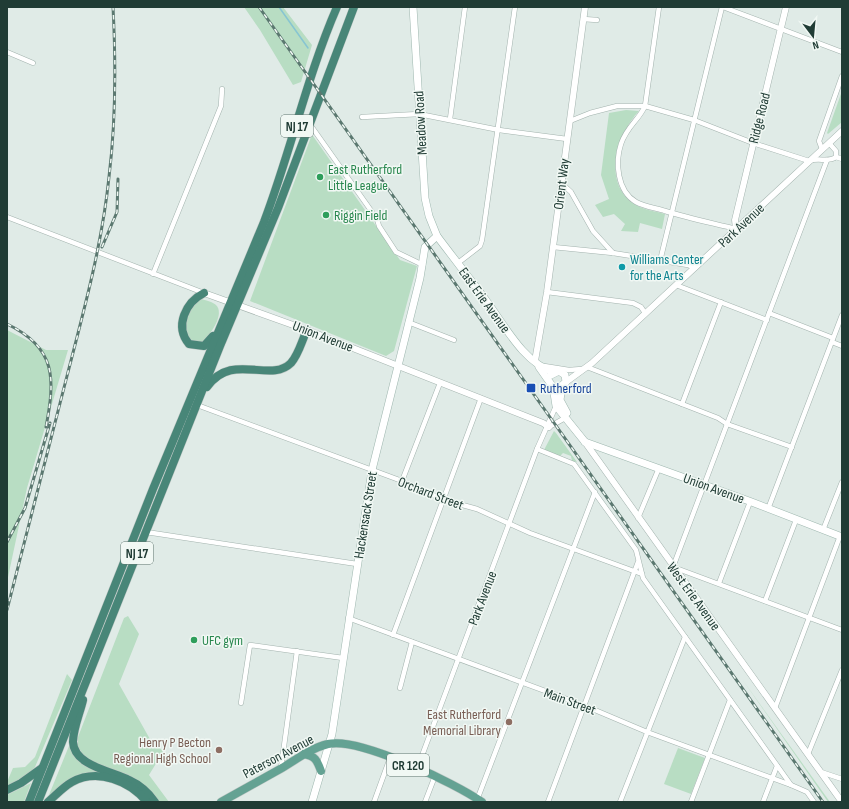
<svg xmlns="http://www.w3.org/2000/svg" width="849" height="809" font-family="'Sofia Sans Condensed',sans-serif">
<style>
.green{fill:#b8ddc3}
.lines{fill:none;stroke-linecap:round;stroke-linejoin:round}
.stream{stroke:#87c5d2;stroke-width:1.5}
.minor-casing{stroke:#a3b3ae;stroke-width:5.5}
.tertiary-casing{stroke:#a3b3ae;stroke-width:7}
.secondary-casing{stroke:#9eb7af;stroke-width:8}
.primary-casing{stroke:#c1c8c6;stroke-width:9}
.trunk-casing{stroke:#c1c8c6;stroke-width:9}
.minor{stroke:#fff;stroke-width:4.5}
.tertiary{stroke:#fff;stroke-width:6}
.secondary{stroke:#fff;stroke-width:7}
.primary{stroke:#64a293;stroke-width:8}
.trunk{stroke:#488678;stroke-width:8}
.rail-casing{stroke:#5b7870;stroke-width:3}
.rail{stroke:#f1f8f4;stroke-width:1.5;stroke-dasharray:4.5;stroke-linecap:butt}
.leisure-dot{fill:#2e9e5b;stroke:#f1f8f4;stroke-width:1.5}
.culture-dot{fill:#0f9aa8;stroke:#f1f8f4;stroke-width:1.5}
.transit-dot{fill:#1a4fb4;stroke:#f1f8f4;stroke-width:1.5}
.education-dot{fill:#8d6e63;stroke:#f1f8f4;stroke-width:1.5}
.labels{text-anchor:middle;stroke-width:3;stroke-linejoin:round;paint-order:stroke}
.shield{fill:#f1f8f4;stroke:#5f746e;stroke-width:1}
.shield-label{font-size:13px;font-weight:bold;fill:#203c35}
.street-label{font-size:14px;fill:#203c35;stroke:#f1f8f4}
.leisure-label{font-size:14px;fill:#27864d;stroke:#f1f8f4;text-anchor:start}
.culture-label{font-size:14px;fill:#0d838f;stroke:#f1f8f4;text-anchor:start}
.transit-label{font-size:14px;fill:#164399;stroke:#f1f8f4;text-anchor:start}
.education-label{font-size:14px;fill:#785e54;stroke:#f1f8f4;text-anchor:end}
</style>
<rect width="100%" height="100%" fill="#e0ebe7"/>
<g class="green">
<path d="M244,7H283L312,45L301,82L293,85L260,30Z"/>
<path d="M842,91V122L828,134L827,133Z"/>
<path d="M626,110L639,111C617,134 601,184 636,205C644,210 655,211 665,214L662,229L640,223L638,232L621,231L625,224L614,214L603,217L595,205L609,199L601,175L609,113Z"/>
<path d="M313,136L400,260L417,266L394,351L386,356L250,301L311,137Z"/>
<path d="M201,299C205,300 213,302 216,305C225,314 211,334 202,342L190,340L184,326L192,305Z"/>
<path d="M7,330L46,350H68L27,488L7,582Z"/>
<path d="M554,431L556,433L577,462L572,461L571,456L563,453L560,456L544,450Z"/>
<path d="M128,616L139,634L119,684L151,741L154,740L163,752L149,775L169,802H159L86,759L78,747V737L124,618Z"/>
<path d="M67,674L72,680L35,767L27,777L7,788V782L13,768L25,767L35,757Z"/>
<path d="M742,679L830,802H828Z"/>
<path d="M71,741L75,757L81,763L107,775H95L49,795Z"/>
<path d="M678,748L705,758L691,794L664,784Z"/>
<path d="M31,783L24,802H7V795Z"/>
</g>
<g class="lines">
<path class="stream" d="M279,7L308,48"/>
<defs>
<g id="minor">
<path d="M659,7L645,106C639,120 627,126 621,144C615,162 617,191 636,202C645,207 656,208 665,211C688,218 712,223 736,229"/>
<path d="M723,7L842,52"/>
<path d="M583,19L597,20"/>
<path d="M7,52L33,63"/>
<path d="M362,117L419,114L499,130L567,139"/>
<path d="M450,119L465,7"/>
<path d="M570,121L590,113L617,106H645L694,120L753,143L809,161C819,157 828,163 836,157"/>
<path d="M309,123L377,219L379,226L396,252L423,265"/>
<path d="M829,143L836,151V157"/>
<path d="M822,149L819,141L842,76"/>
<path d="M836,157L842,159"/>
<path d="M827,160L673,567L842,630"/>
<path d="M561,183L571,192L593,231L613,253"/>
<path d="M7,217L204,293"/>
<path d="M553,247L613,253L688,265L695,268"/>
<path d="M660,261L722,7"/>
<path d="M458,263L480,246L482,240L515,7"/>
<path d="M153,274L221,106L222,89"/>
<path d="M676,285L767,320"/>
<path d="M547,292L633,303L641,307L645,313"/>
<path d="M769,313L833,338"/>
<path d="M408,322L454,340"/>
<path d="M832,342L842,346"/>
<path d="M544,366L569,370L582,369"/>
<path d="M587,367L718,418L727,424L792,447"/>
<path d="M682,404L721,302"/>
<path d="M197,405L402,481L444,500L477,509L530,533L642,574"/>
<path d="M549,427L565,418"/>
<path d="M537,449L574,464L636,550L643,578L791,785L807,792L814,802"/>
<path d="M402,481L440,383"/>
<path d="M768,509L842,315"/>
<path d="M638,518L659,468"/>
<path d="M823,530L842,482"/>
<path d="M146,532L357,564"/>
<path d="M719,583L750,502"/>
<path d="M765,601L796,520"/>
<path d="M348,618L583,705L647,732L791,785"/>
<path d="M393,635L481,398"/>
<path d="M400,688L412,642"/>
<path d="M241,703L250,645L343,658"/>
<path d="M775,708L840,536"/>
<path d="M808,754L842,670"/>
<path d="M281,768L297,651"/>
<path d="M417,769L537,449L556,406"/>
<path d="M821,772L842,779"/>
<path d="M477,800L595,492"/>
<path d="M374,802L390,758"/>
<path d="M425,802L435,776"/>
<path d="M548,802L638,562"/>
<path d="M620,802L685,637"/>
<path d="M691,802L730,700"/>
<path d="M763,802L777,766"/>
</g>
<g id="tertiary">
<path d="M736,229L735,220L786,7"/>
<path d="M204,293L307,330L543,423L549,427"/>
<path d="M535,361L547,292L585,7"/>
<path d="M566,382L592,363L842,131"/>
<path d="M585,442L842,802"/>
</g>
<g id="secondary">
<path d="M413,7L425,198L429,216L437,236C452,256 467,275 482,295C501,319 523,364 554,372"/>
<path d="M539,367L553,387L556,406L585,442"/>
<path d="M551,375L559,371L565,375L566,382L559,388"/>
<path d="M562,387L560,400L567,413"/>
<path d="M585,442L749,501L842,537"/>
<path d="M312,802L332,734L372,470L420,278L425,247L437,236"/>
</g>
<g id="primary">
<path d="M304,754C315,756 317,760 321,771"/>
<path d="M221,802C241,791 262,779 282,768C297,759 311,748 328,744C359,737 455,783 482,802"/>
</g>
<g id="trunk">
<path d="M204,293C186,302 174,326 189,344L204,346L213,336"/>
<path d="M207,387C232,351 270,384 291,363C299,354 302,340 307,330"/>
<path d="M83,700C80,713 73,729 73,742C74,766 112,771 129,780C140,785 148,792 155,802"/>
<path d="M7,790L21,783L42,768"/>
<path d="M29,802L153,489L264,222C291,151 307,76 337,7"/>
<path d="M38,802L220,346L278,208L354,7"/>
<path d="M48,802C56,795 63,787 72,782C98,768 130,781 147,802"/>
</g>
</defs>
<use href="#minor" class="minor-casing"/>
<use href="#tertiary" class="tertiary-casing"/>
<use href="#secondary" class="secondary-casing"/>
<use href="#primary" class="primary-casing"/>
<use href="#trunk" class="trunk-casing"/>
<use href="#minor" class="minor"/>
<use href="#tertiary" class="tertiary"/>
<use href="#secondary" class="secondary"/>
<use href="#primary" class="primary"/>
<use href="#trunk" class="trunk"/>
<defs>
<g id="rail">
<path d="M259,7L823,802"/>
<path d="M102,247L117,212L118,179"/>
<path d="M7,324C57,348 55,379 46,427"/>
<path d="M7,542L25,508L50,423"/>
<path d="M7,610C27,532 47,454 67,376C84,310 102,245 109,177C116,120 116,64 113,7"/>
</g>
</defs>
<use href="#rail" class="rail-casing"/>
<use href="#rail" class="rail"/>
</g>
<g class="leisure-dot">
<circle cx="320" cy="177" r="4"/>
<circle cx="326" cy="215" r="4"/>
<circle cx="194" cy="640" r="4"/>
</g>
<circle class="culture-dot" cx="622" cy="267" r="4"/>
<rect class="transit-dot" x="526" y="383" width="10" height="10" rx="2"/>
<g class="education-dot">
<circle cx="509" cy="722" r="4"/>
<circle cx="219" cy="750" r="4"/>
</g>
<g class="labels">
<g class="shield">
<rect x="281" y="115" width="32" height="22" rx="3"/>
<rect x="121" y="542" width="32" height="22" rx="3"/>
<rect x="387" y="754" width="42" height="22" rx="3"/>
</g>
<g class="shield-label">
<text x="297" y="131">NJ 17</text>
<text x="137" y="558">NJ 17</text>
<text x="408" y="770">CR 120</text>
</g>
<g class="street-label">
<text transform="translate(759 118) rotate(-76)" y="5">Ridge Road</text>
<text transform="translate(420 123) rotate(-93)" y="5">Meadow Road</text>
<text transform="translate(561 184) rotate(-83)" y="5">Orient Way</text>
<text transform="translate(741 225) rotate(-43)" y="5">Park Avenue</text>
<text transform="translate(485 300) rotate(54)" y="5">East Erie Avenue</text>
<text transform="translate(323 336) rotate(21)" y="5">Union Avenue</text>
<text transform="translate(714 488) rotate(20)" y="5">Union Avenue</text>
<text transform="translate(431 493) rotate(21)" y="5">Orchard Street</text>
<text transform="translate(365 515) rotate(-81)" y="5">Hackensack Street</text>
<text transform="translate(694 596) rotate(54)" y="5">West Erie Avenue</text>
<text transform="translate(482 598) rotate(-69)" y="5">Park Avenue</text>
<text transform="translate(570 701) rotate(20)" y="5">Main Street</text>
<text transform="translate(278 756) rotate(-28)" y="5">Paterson Avenue</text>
</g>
<g class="leisure-label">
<text x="328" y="174">East Rutherford<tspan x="328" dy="16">Little League</tspan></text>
<text x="334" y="220">Riggin Field</text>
<text x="202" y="645">UFC gym</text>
</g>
<g class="culture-label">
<text x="630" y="264">Williams Center<tspan x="630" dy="16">for the Arts</tspan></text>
</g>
<g class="transit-label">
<text x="540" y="393">Rutherford</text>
</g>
<g class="education-label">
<text x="501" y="719">East Rutherford<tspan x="501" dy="16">Memorial Library</tspan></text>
<text x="211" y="747">Henry P Becton<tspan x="211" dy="16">Regional High School</tspan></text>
</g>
</g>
<rect width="849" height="809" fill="none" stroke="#203c35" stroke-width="16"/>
<g transform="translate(813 36) rotate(164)" stroke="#f1f8f4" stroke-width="3" paint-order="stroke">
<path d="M0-3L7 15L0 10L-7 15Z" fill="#203c35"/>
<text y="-6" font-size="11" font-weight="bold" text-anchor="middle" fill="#203c35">N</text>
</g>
</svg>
